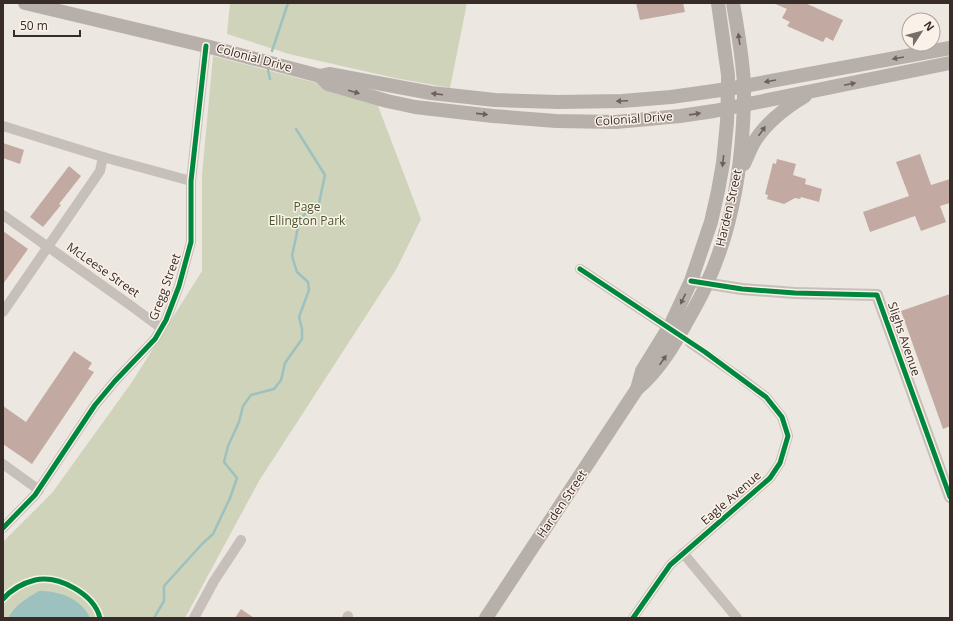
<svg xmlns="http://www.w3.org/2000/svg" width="953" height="621" font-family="'Open Sans',sans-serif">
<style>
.green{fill:#cfd3ba}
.water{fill:#9cc1bf}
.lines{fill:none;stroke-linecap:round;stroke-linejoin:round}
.stream{stroke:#9cc1bf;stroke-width:2.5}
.building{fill:#c2aaa2}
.minor{stroke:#c7bfba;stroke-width:10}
.tertiary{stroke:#c7bfba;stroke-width:12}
.secondary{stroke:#b7afaa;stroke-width:14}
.cycleway-casing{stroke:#faf1e8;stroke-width:8}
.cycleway{stroke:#00873e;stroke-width:5}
.oneway{fill:#6b605c}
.labels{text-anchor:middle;stroke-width:3;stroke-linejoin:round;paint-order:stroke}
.street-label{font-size:12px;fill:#382c28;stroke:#faf1e8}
.park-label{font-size:12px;fill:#48572a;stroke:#faf1e8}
</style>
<rect width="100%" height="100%" fill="#ede7e1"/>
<g class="green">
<path d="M230,3H467L450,88L395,78L289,54L227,34Z"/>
<path d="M213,56L375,98L421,219L397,268L259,481L185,618H3V542L52,493L132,382L202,271V175Z"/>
</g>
<path class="water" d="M39,591C59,591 81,598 90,618H8C15,605 27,598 39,591Z"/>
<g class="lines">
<g class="stream">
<path d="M272,51L288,3"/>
<path d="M268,70L270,79"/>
<path d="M154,618L164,601V586L202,544L213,534L230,498L237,478L224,462L228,446L239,422L243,406L251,395L274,389L281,380L285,363L302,339V329L299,317L309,290L308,282L297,272L292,256L300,218L319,203L325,175L296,129"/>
</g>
</g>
<g class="building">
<path d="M636,3H683L685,12L640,20Z"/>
<path d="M773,3H805L843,20L833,41L826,37L823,42L787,26L790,22L782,18L787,9Z"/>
<path d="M3,143L24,150L20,164L3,158Z"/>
<path d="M920,154L931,185L950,179V203L940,206L946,222L921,231L915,216L870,232L863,212L909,196L896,162Z"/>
<path d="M777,159L796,164L793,175L806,179L805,184L822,189L819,202L801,197L800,199L795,198L784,204L767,199L768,195L765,194L773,163L776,164Z"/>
<path d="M69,166L81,176L59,204L61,205L43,227L30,217Z"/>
<path d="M3,231L28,249L3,284Z"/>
<path d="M950,294V426L943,429L901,311Z"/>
<path d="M74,351L92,363L88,369L94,372L32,464L3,444V406L26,422Z"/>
<path d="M241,609L254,618H235Z"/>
</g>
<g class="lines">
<g class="minor">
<path d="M3,126L103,157L191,181"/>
<path d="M3,215L130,305L161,328"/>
<path d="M580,269L661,323"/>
<path d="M3,312L100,171L103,157"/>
<path d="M3,464L39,490"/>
<path d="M3,528L35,495L95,405L115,381L155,339L166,320L179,286L191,242V181L206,46"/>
<path d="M683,553L737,618"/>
<path d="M194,618L214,581L241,540"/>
<path d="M347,618L348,616"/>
<path d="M633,618L670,565L770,478L780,463L788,436L782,417L766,397L741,378L690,343"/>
</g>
<path class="tertiary" d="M691,281L742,289L795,293L877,295L950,497"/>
<g class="secondary">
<path d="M25,3L206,46L320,76L329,74L431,93L495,100L558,102L622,101L671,97L728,89L950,48"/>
<path d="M320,76L328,84L387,101L415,107L493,116L556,121L616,122L680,116L714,111L950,63"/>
<path d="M744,164C747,157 750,150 753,144C765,123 785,108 805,96"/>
<path d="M637,389L642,371L671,324L691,281L711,222L718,191L723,163L727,122L728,89V75L718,3"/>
<path d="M486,618L637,389C660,370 676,342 690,316C696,305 702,295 707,283C730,233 740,178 743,124C744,107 745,89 743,72C741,49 737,26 733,3"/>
</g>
<defs>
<g id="cycleway">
<path d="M580,269L705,352L766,397L782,417L788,436L780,463L770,478L670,565L633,618"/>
<path d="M691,281L742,289L795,293L877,295L950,497"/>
<path d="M3,528L35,495L95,405L115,381L155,339L166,320L179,286L191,242V181L206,46"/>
<path d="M3,599C11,590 23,583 35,580C59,575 94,594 100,618"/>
</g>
</defs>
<use href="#cycleway" class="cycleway-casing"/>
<use href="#cycleway" class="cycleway"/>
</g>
<defs><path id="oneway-solid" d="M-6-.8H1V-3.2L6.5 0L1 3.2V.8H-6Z"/></defs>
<g class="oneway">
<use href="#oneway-solid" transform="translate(739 39) rotate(-98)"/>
<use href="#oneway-solid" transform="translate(898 58) rotate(170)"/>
<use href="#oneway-solid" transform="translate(770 81) rotate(170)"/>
<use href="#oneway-solid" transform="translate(850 84) rotate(-12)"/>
<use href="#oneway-solid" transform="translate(354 92) rotate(16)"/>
<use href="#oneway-solid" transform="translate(437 94) rotate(-173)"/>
<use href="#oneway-solid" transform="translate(622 101) rotate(177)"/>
<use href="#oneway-solid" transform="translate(482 114) rotate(6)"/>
<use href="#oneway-solid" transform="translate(695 114) rotate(-8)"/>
<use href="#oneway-solid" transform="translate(762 131) rotate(-55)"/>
<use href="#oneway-solid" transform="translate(723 161) rotate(97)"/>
<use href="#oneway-solid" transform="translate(683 299) rotate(116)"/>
<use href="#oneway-solid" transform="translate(663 360) rotate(-55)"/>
</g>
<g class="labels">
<g class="street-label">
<text transform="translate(254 58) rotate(15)" y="4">Colonial Drive</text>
<text transform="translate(634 119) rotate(-4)" y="4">Colonial Drive</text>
<text transform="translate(729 208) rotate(-77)" y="4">Harden Street</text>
<text transform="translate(103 270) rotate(35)" y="4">McLeese Street</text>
<text transform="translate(165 287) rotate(-70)" y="4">Gregg Street</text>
<text transform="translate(904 339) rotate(71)" y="4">Slighs Avenue</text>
<text transform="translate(731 498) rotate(-41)" y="4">Eagle Avenue</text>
<text transform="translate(562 504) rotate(-56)" y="4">Harden Street</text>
</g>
<g class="park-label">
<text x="307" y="211">Page<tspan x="307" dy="14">Ellington Park</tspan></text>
</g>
</g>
<rect width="953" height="621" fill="none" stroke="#382c28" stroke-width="8"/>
<g transform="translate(921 32) rotate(54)"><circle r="19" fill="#faf1e8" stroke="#aca29b"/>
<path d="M0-3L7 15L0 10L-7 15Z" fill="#776d69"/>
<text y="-6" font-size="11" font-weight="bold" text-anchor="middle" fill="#382c28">N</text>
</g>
<path d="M14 30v6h66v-6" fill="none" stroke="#382c28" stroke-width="2"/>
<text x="20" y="30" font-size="12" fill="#382c28" stroke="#faf1e8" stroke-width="3" paint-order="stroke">50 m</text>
</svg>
